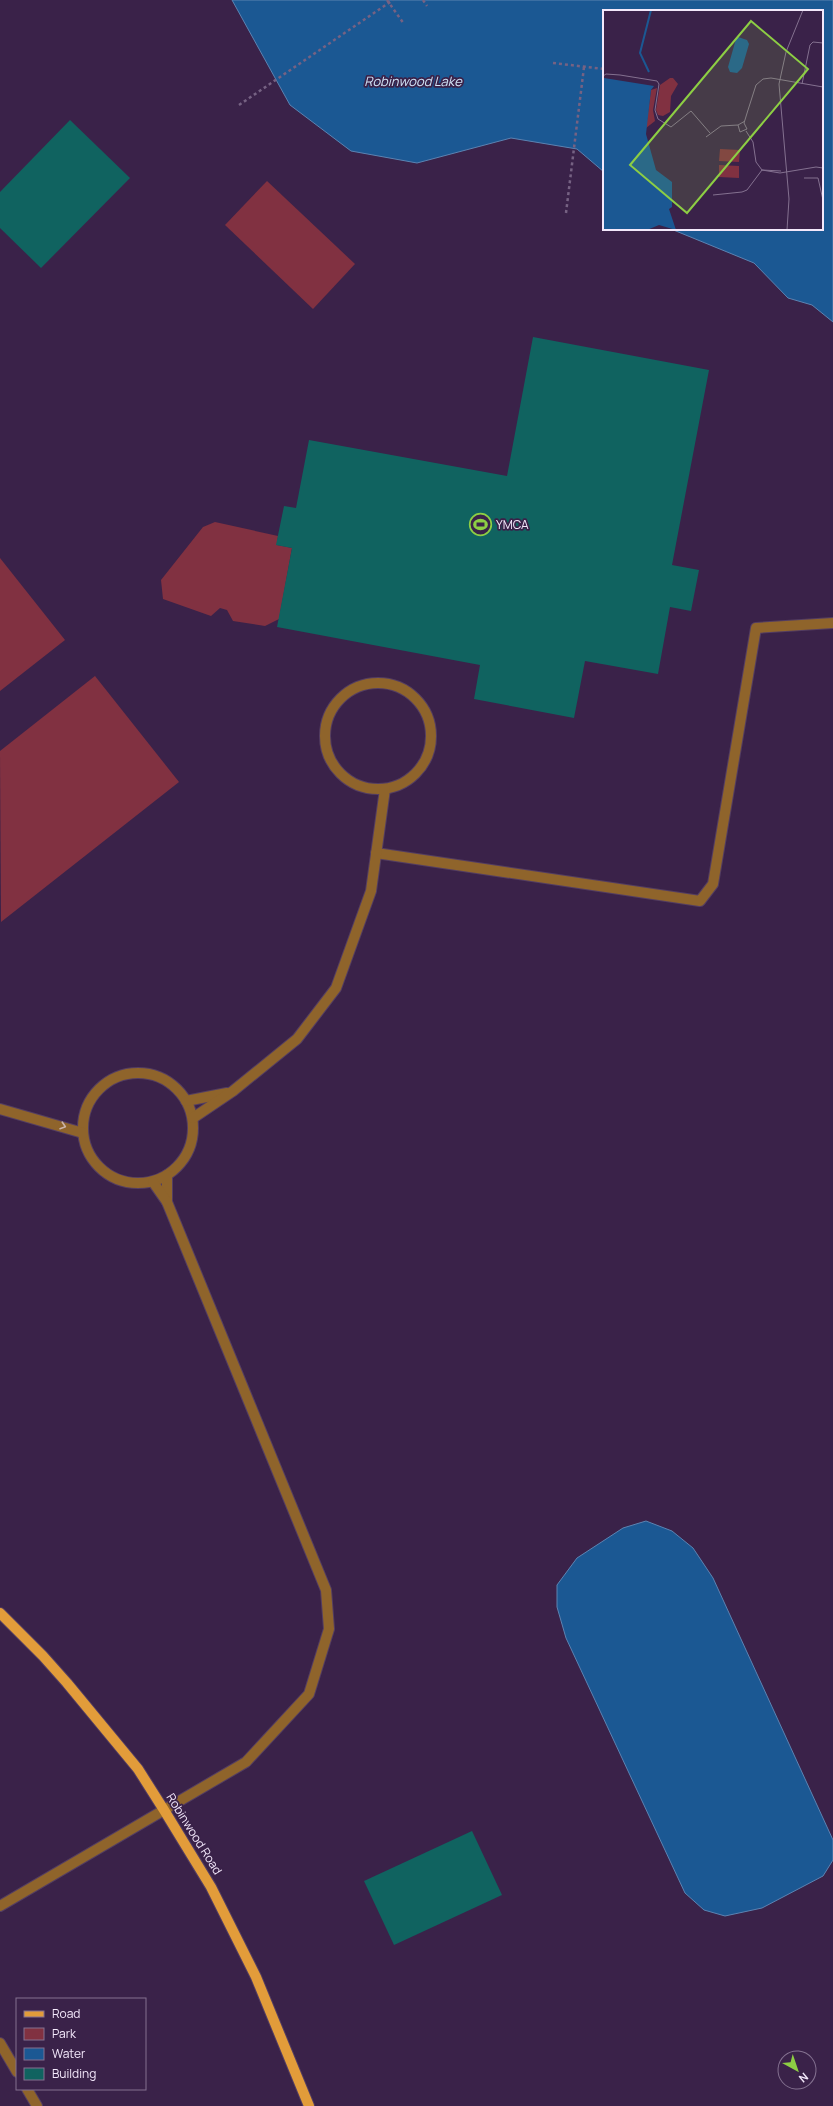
<svg xmlns="http://www.w3.org/2000/svg" width="833" height="2106" font-family="Manrope,sans-serif">
<style>
.green{fill:#813141}
.water{fill:#1b5893;stroke:#5c83b2}
.building{fill:#106360}
.lines{fill:none;stroke-linecap:round;stroke-linejoin:round}
.minor-casing{stroke:#543e62;stroke-width:12}
.major-casing{stroke:#543e62;stroke-width:12}
.path{stroke:#766283;stroke-width:2.5;stroke-dasharray:3 3;stroke-linecap:butt}
.minor{stroke:#8f642b;stroke-width:10}
.major{stroke:#e29c3a;stroke-width:10}
.oneway{stroke:#cbb3a8}
.labels{text-anchor:middle;stroke-width:3.5;stroke-linejoin:round;paint-order:stroke}
.poi-label{font-size:12px;fill:#f3e8fb;stroke:#3a2249;text-anchor:start}
.street-label{font-size:12px;fill:#f3e8fb;stroke:#3a2249}
.water-label{font-size:13px;font-style:italic;fill:#d0e3f7;stroke:#3a2249}
.inset-river{fill:none;stroke:#1b5893;stroke-width:2}
.inset-road{fill:none;stroke:#847190;stroke-width:1}
.view{fill:#8dce44;fill-opacity:0.15;stroke:#8dce44;stroke-width:2}
.inset-edge{fill:none;stroke:#f3e8fb;stroke-width:2}
</style>
<rect width="100%" height="100%" fill="#3a2249"/>
<g class="green">
<path d="M267,181L355,264L313,309L225,225Z"/>
<path d="M215,522L278,536L277,545L292,548L279,619L265,626L233,621L227,610L220,608L211,616L163,599L161,580L203,527Z"/>
<path d="M0,558L65,640L0,691Z"/>
<path d="M95,676L179,782L1,922L0,751Z"/>
</g>
<g class="water">
<path d="M232,0H833V322L812,305L788,298L754,263L671,229H822V11H604V172L577,149L511,138L417,163L351,151L290,105Z"/>
<path d="M646,1521L672,1531L693,1548L713,1578L833,1840V1860L823,1876L762,1908L725,1916L704,1910L685,1893L566,1638L557,1607V1585L577,1558L623,1528Z"/>
</g>
<g class="building">
<path d="M70,120L130,178L41,268L0,228V192Z"/>
<path d="M533,337L709,370L672,565L699,570L691,611L670,607L658,674L585,661L574,718L474,699L480,665L277,627L292,548L276,545L284,506L296,508L309,440L507,476Z"/>
<path d="M472,1831L502,1895L394,1945L364,1881Z"/>
</g>
<g class="lines">
<defs>
<g id="minor">
<circle cx="378" cy="736" r="53"/>
<path d="M376,853L700,901L713,884L756,628L833,623"/>
<circle cx="138" cy="1128" r="55"/>
<path d="M186,1101L227,1093"/>
<path d="M0,1109L83,1133"/>
<path d="M193,1118L233,1091L297,1039L336,988L371,891L385,789"/>
<path d="M167,1202V1175"/>
<path d="M0,1906L246,1762L309,1694L329,1629L326,1590L167,1202L153,1182"/>
<path d="M0,2043L17,2072"/>
<path d="M27,2089L37,2106"/>
</g>
<path id="major" d="M0,1613L43,1656L67,1683L138,1769L164,1810L211,1887L256,1977L309,2106"/>
</defs>
<use href="#minor" class="minor-casing"/>
<use href="#major" class="major-casing"/>
<g class="path">
<path d="M387,0L404,24"/>
<path d="M423,0L427,6"/>
<path d="M553,63L604,69"/>
<path d="M239,105L393,0"/>
<path d="M566,213L584,67"/>
</g>
<use href="#minor" class="minor"/>
<use href="#major" class="major"/>
</g>
<defs><path id="oneway-chevron" d="M-2-3.5L2.5 0L-2 3.5" fill="none" stroke-width="1.6" stroke-linecap="round" stroke-linejoin="round"/></defs>
<use class="oneway" href="#oneway-chevron" transform="translate(63 1126) rotate(18)"/>
<defs>
<symbol id="stadium-ring" viewBox="-11 -11 22 22"><circle r="9.5" fill="#3a2249" stroke="#8dce44" stroke-width="1.5"/><path d="M0-5a6.5 5 0 1 0 0 10a6.5 5 0 1 0 0-10ZM-3.5-1.8h7v3.6h-7Z" fill="#8dce44"/></symbol>
</defs>
<g fill-rule="evenodd">
<use href="#stadium-ring" x="468" y="512" width="25" height="25"/>
</g>
<g class="labels">
<g class="poi-label">
<text x="496" y="529">YMCA</text>
</g>
<g class="street-label">
<text transform="translate(194 1834) rotate(58)" y="4">Robinwood Road</text>
</g>
<g class="water-label">
<text x="413" y="86">Robinwood Lake</text>
</g>
</g>
<g transform="translate(603 10)">
<rect width="220" height="220" fill="#3a2249"/>
<path d="M67,68H70L75,74L68,86L67,102L60,106L55,105L53,100L57,75ZM54,78L50,100L52,111L43,118L48,80ZM117,139L137,140L136,152L116,151ZM116,155L136,156V168L116,167Z" fill="#813141"/>
<path d="M135,27L144,30L146,34L139,58L134,63L127,62L125,57L133,29ZM1,68L51,76L48,80L43,124L53,160L69,172V197L66,199L73,220L56,215L44,220H0Z" fill="#1b5893"/>
<path class="inset-river" d="M46,62L37,43L48,0"/>
<path class="inset-road" d="M0,66L3,64L17,65L54,71L56,74L52,100L55,109L68,117L88,101L107,123M199,74L207,35L210,32L220,33M142,111L135,115L137,122L144,119L141,113L145,100L153,75L160,69L168,68L220,77M143,121L150,132L153,152L159,160L177,163L213,157L220,158M103,127L118,116L135,115M201,168H215L220,190M110,185L139,182L144,180L159,160L178,161M184,220L186,189L176,74L183,42L200,0"/>
<path class="view" d="M148,11L205,59L84,203L27,155Z"/>
<rect width="220" height="220" class="inset-edge"/>
</g>
<rect x="16" y="1998" width="130" height="92" fill="#3a2249" stroke="#847190"/>
<rect x="24" y="2011" width="20" height="6" fill="#e29c3a" stroke="#847190"/>
<text x="52" y="2018" font-size="12" fill="#f3e8fb">Road</text>
<rect x="24" y="2028" width="20" height="12" fill="#813141" stroke="#847190"/>
<text x="52" y="2038" font-size="12" fill="#f3e8fb">Park</text>
<rect x="24" y="2048" width="20" height="12" fill="#1b5893" stroke="#847190"/>
<text x="52" y="2058" font-size="12" fill="#f3e8fb">Water</text>
<rect x="24" y="2068" width="20" height="12" fill="#106360" stroke="#847190"/>
<text x="52" y="2078" font-size="12" fill="#f3e8fb">Building</text>
<g transform="translate(797 2070) rotate(140)"><circle r="19" fill="#3a2249" stroke="#847190"/>
<path d="M0-3L7 15L0 10L-7 15Z" fill="#8dce44"/>
<text y="-6" font-size="11" font-weight="bold" text-anchor="middle" fill="#f3e8fb">N</text>
</g>
</svg>
